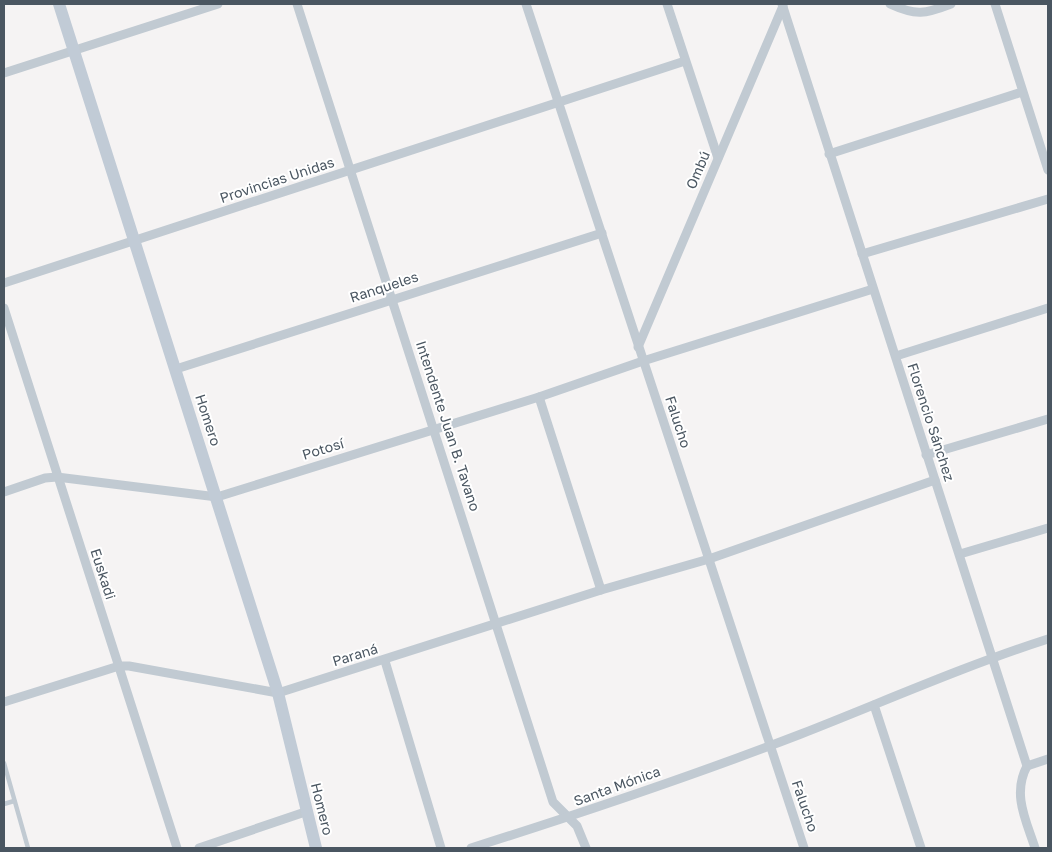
<svg xmlns="http://www.w3.org/2000/svg" width="1052" height="852" font-family="'Golos Text',sans-serif">
<style>
.lines{fill:none;stroke-linecap:round;stroke-linejoin:round}
.lane{stroke:#c1cad2;stroke-width:4.5}
.street{stroke:#c1cad2;stroke-width:9}
.secondary{stroke:#c1cbd6;stroke-width:12}
.labels{text-anchor:middle;stroke-width:4;stroke-linejoin:round;paint-order:stroke}
.street-label{font-size:14px;fill:#4a5661;stroke:#fff}
</style>
<rect width="100%" height="100%" fill="#f5f3f3"/>
<g class="lines">
<g class="lane">
<path d="M4,763L28,848"/>
<path d="M4,804L14,801"/>
</g>
<g class="street">
<path d="M297,4L553,802L577,826L586,848"/>
<path d="M526,4L804,848"/>
<path d="M667,4L718,158"/>
<path d="M782,4L1027,766C1012,794 1026,820 1035,848"/>
<path d="M890,4C916,16 925,14 951,4"/>
<path d="M995,4L1048,170"/>
<path d="M4,73L218,4"/>
<path d="M829,154L1022,92"/>
<path d="M862,254L1048,199"/>
<path d="M4,283L685,61"/>
<path d="M4,308L177,848"/>
<path d="M638,347L783,6"/>
<path d="M896,356L1048,308"/>
<path d="M176,369L602,233"/>
<path d="M539,397L601,590"/>
<path d="M926,455L1048,419"/>
<path d="M4,492L45,478L57,477L217,497L539,397L643,361L873,289"/>
<path d="M960,554L1048,528"/>
<path d="M385,661L441,848"/>
<path d="M4,702L119,666H129L278,693L601,590L709,559L935,480"/>
<path d="M874,705L921,848"/>
<path d="M1027,766L1048,759"/>
<path d="M199,848L308,811"/>
<path d="M471,848C582,813 692,776 801,734C883,702 964,666 1048,639"/>
</g>
<path class="secondary" d="M59,4L278,693L316,848"/>
</g>
<g class="labels">
<g class="street-label">
<text transform="translate(698 170) rotate(-67)" y="5">Ombú</text>
<text transform="translate(277 180) rotate(-18)" y="5">Provincias Unidas</text>
<text transform="translate(384 287) rotate(-18)" y="5">Ranqueles</text>
<text transform="translate(208 420) rotate(72)" y="5">Homero</text>
<text transform="translate(678 422) rotate(72)" y="5">Falucho</text>
<text transform="translate(931 422) rotate(72)" y="5">Florencio Sánchez</text>
<text transform="translate(448 426) rotate(72)" y="5">Intendente Juan B. Tavano</text>
<text transform="translate(323 449) rotate(-17)" y="5">Potosí</text>
<text transform="translate(103 574) rotate(72)" y="5">Euskadi</text>
<text transform="translate(355 655) rotate(-17)" y="5">Paraná</text>
<text transform="translate(617 786) rotate(-20)" y="5">Santa Mónica</text>
<text transform="translate(805 806) rotate(71)" y="5">Falucho</text>
<text transform="translate(322 809) rotate(76)" y="5">Homero</text>
</g>
</g>
<rect width="1052" height="852" fill="none" stroke="#4a5661" stroke-width="10"/>
</svg>
